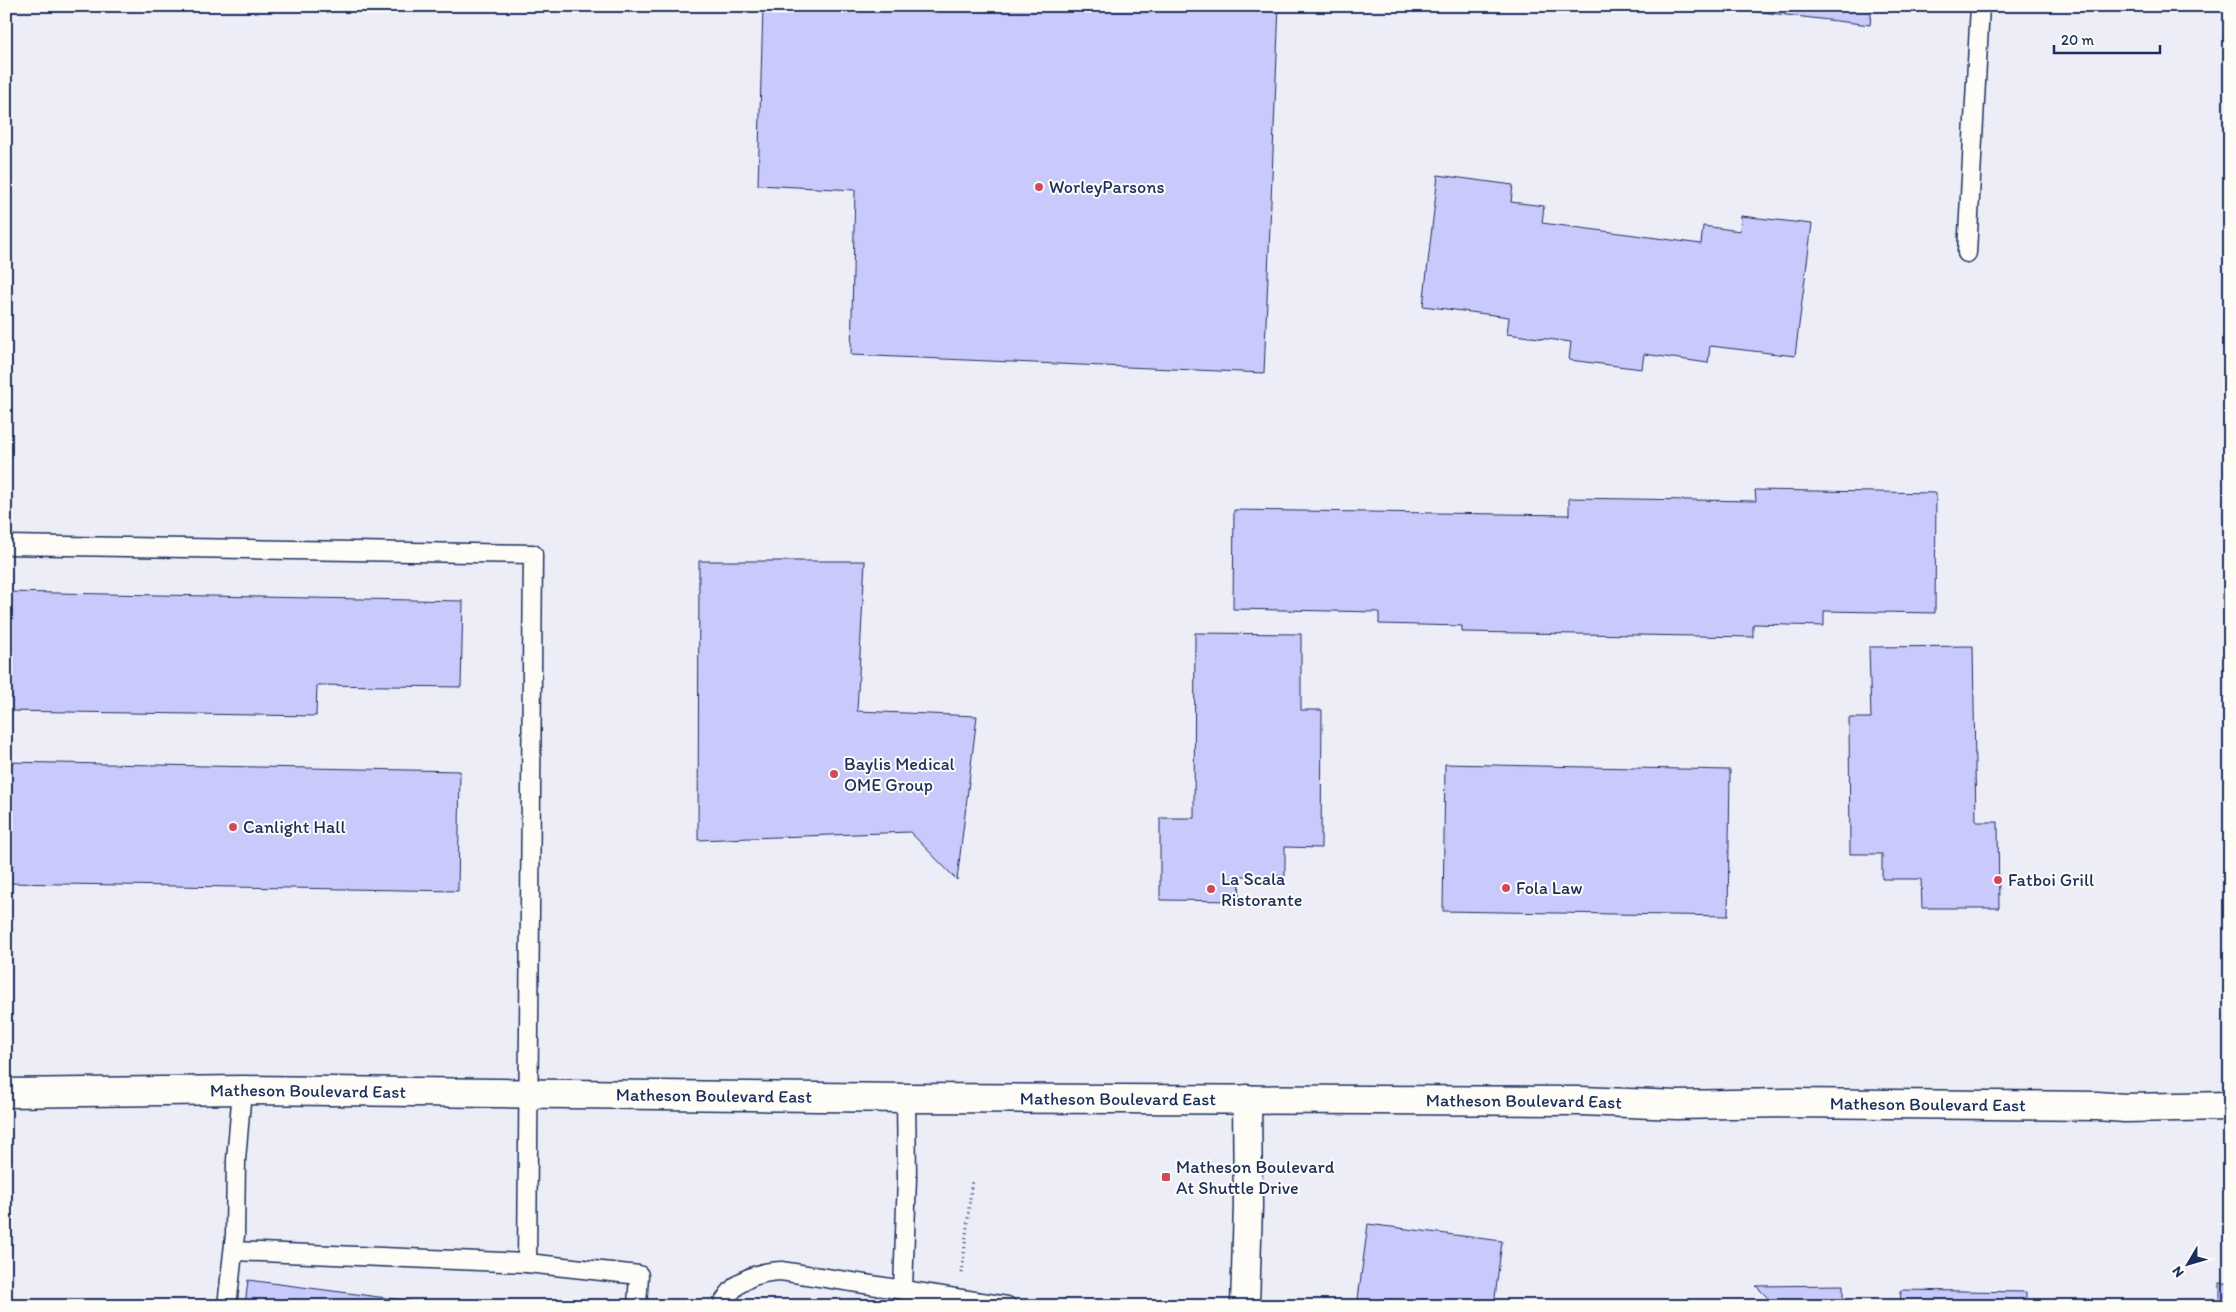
<svg xmlns="http://www.w3.org/2000/svg" width="2236" height="1312" font-family="Itim,sans-serif">
<style>
.built{fill:#ededf8}
.building{fill:#c9c9fc;stroke:#1b2f5e}
.lines{fill:none;stroke-linecap:round;stroke-linejoin:round}
.service-casing{stroke:#1b2f5e;stroke-width:21}
.minor-casing{stroke:#1b2f5e;stroke-width:31}
.tertiary-casing{stroke:#1b2f5e;stroke-width:31}
.path{stroke:#1b2f5e;stroke-width:3;stroke-dasharray:1 4;stroke-linecap:butt}
.service{stroke:#fdfcf7;stroke-width:18}
.minor{stroke:#fdfcf7;stroke-width:28}
.tertiary{stroke:#fdfcf7;stroke-width:28}
.poi-dot{fill:#d1495b;stroke:#fdfcf7;stroke-width:2}
.labels{text-anchor:middle;stroke-width:4;stroke-linejoin:round;paint-order:stroke}
.poi-label{font-size:18px;fill:#1b2f5e;stroke:#fdfcf7;text-anchor:start}
.street-label{font-size:18px;fill:#1b2f5e;stroke:#fdfcf7}
</style>
<rect width="100%" height="100%" fill="#fdfcf7"/>
<filter id="ink" filterUnits="userSpaceOnUse"><feTurbulence type="fractalNoise" baseFrequency=".02" numOctaves="2"/><feDisplacementMap in="SourceGraphic" scale="10" xChannelSelector="R" yChannelSelector="G"/><feConvolveMatrix kernelMatrix="1 2 1 2 8 2 1 2 1" color-interpolation-filters="sRGB"/></filter>
<g filter="url(#ink)">
<rect class="built" x="6" y="6" width="2224" height="1300"/>
<g class="building">
<path d="M763,6H1279L1264,373L851,355L855,190L758,185Z"/>
<path d="M1754,6H1872L1870,25L1753,11Z"/>
<path d="M1438,175L1513,185L1511,202L1544,206L1542,223L1635,235L1701,244L1703,226L1740,231L1741,216L1812,224L1795,356L1710,346L1708,363L1644,354L1642,369L1569,360L1571,342L1507,334L1509,317L1423,306Z"/>
<path d="M1755,490L1936,493L1935,613L1824,611V626L1753,624V637L1462,632V626L1379,624V612L1233,609L1234,510L1569,515V498L1756,501Z"/>
<path d="M699,561H865L857,711L977,716L957,880L910,832L698,840Z"/>
<path d="M6,592L463,601L461,687L317,685L316,716L6,711Z"/>
<path d="M1195,633L1301,634V710H1322L1321,848L1285,847V876H1240L1239,901L1160,900V818H1194Z"/>
<path d="M1973,646L1976,822H1998L1999,908H1922L1921,879H1882V854H1850L1849,718H1871L1869,647Z"/>
<path d="M6,762L460,771L458,891L6,883Z"/>
<path d="M1445,764L1730,770L1728,916L1443,911Z"/>
<path d="M1368,1224L1502,1241L1494,1306H1357Z"/>
<path d="M248,1280L441,1305L449,1306H245Z"/>
<rect x="2220" y="1283" width="10" height="23"/>
<path d="M1843,1285V1306H1776L1756,1286Z"/>
<path d="M1901,1290L2026,1292V1306H1900Z"/>
</g>
<g class="lines">
<defs>
<g id="service">
<path d="M1967,253L1980,6"/>
<path d="M6,545L533,554L527,1263"/>
<path d="M234,1251L527,1263L639,1275L637,1306"/>
<path d="M903,1289L907,1178L906,1098"/>
<path d="M227,1306L235,1235L236,1160L242,1090"/>
<path d="M722,1306C733,1281 755,1272 781,1271L1007,1306"/>
</g>
<path id="minor" d="M1245,1306L1248,1205L1247,1099"/>
<g id="tertiary">
<path id="s1" d="M6,1093L242,1090L906,1098L1581,1101L1677,1105L1788,1103L2097,1106L2125,1108L2230,1106"/>
</g>
</defs>
<use href="#service" class="service-casing"/>
<use href="#minor" class="minor-casing"/>
<use href="#tertiary" class="tertiary-casing"/>
<path class="path" d="M962,1273L972,1179"/>
<use href="#service" class="service"/>
<use href="#minor" class="minor"/>
<use href="#tertiary" class="tertiary"/>
</g>
</g>
<g class="poi-dot">
<circle cx="1039" cy="187" r="5"/>
<circle cx="834" cy="774" r="5"/>
<circle cx="233" cy="827" r="5"/>
<circle cx="1998" cy="880" r="5"/>
<circle cx="1506" cy="888" r="5"/>
<circle cx="1211" cy="889" r="5"/>
<rect x="1161" y="1172" width="10" height="10" rx="2.5"/>
</g>
<g class="labels">
<g class="poi-label">
<text x="1049" y="193">WorleyParsons</text>
<text x="844" y="770">Baylis Medical<tspan x="844" dy="21">OME Group</tspan></text>
<text x="243" y="833">Canlight Hall</text>
<text x="1221" y="885">La Scala<tspan x="1221" dy="21">Ristorante</tspan></text>
<text x="2008" y="886">Fatboi Grill</text>
<text x="1516" y="894">Fola Law</text>
<text x="1176" y="1173">Matheson Boulevard<tspan x="1176" dy="21">At Shuttle Drive</tspan></text>
</g>
<g class="street-label">
<text dy="6" stroke="none"><textPath href="#s1" startOffset="302">Matheson Boulevard East</textPath></text>
<text dy="6" stroke="none"><textPath href="#s1" startOffset="708">Matheson Boulevard East</textPath></text>
<text dy="6" stroke="none"><textPath href="#s1" startOffset="1112">Matheson Boulevard East</textPath></text>
<text dy="6" stroke="none"><textPath href="#s1" startOffset="1518">Matheson Boulevard East</textPath></text>
<text dy="6" stroke="none"><textPath href="#s1" startOffset="1922">Matheson Boulevard East</textPath></text>
</g>
</g>
<rect width="2236" height="1312" fill="none" stroke="#fdfcf7" stroke-width="25"/>
<rect x="12" y="12" width="2211" height="1287" fill="none" stroke="#1b2f5e" stroke-width="2" filter="url(#ink)"/>
<g transform="translate(2188 1264) rotate(232)" stroke="#fdfcf7" stroke-width="4" paint-order="stroke">
<path d="M0-4L9 19L0 12L-9 19Z" fill="#1b2f5e"/>
<text y="-8" font-size="14" font-weight="bold" text-anchor="middle" fill="#1b2f5e">N</text>
</g>
<path d="M2054 45v8h106v-8" fill="none" stroke="#1b2f5e" stroke-width="2.5"/>
<text x="2061" y="45" font-size="15" fill="#1b2f5e" stroke="#fdfcf7" stroke-width="4" paint-order="stroke">20 m</text>
</svg>
